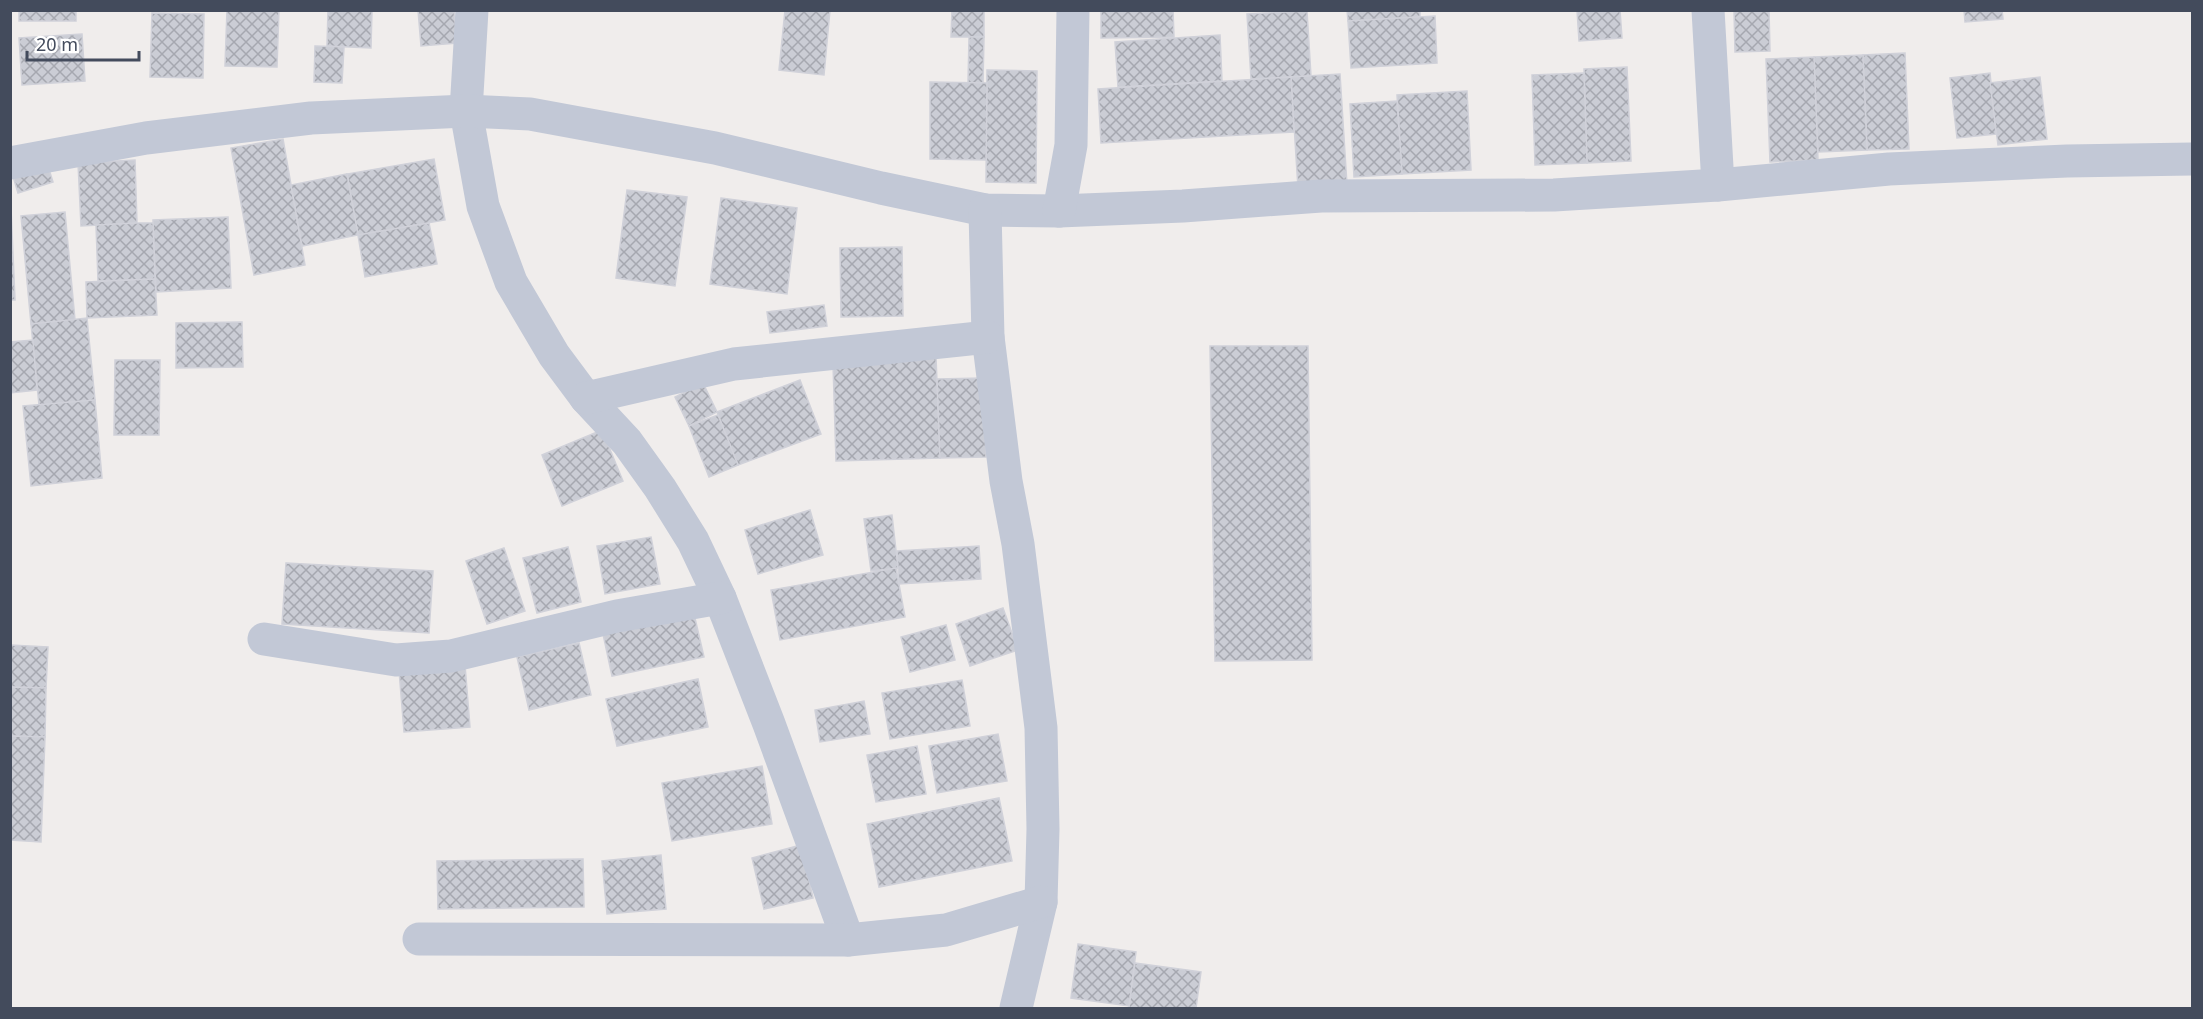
<svg xmlns="http://www.w3.org/2000/svg" width="2203" height="1019" font-family="'Noto Sans',sans-serif">
<style>
.building{fill:url(#building-cross-hatch);stroke:#d0d1d9;stroke-width:1.5}
.lines{fill:none;stroke-linecap:round;stroke-linejoin:round}
.minor{stroke:#c2c8d6;stroke-width:33}
</style>
<defs>
<pattern id="building-cross-hatch" width="8" height="8" patternUnits="userSpaceOnUse" patternTransform="scale(1.5)"><rect width="8" height="8" fill="#cbcdd5"/><path d="M0 0l8 8M0 8l8-8" fill="none" stroke="#a6a8b0"/></pattern>
</defs>
<rect width="100%" height="100%" fill="#f0edec"/>
<g class="building">
<rect x="19" y="10" width="57" height="11"/>
<path d="M227,10H279L277,67L225,66Z"/>
<path d="M328,10H372L371,48L327,46Z"/>
<path d="M418,10H454L457,43L421,46Z"/>
<path d="M785,10H830L824,75L779,70Z"/>
<path d="M952,10H984V37H951Z"/>
<path d="M1101,10H1173L1174,37L1101,38Z"/>
<path d="M1347,10H1420V17L1348,21Z"/>
<path d="M1577,10H1620L1622,38L1579,41Z"/>
<path d="M1734,10H1769L1770,51L1735,52Z"/>
<path d="M1964,10H2002L2003,19L1965,22Z"/>
<path d="M1307,11L1311,76L1251,79L1247,14Z"/>
<path d="M152,13L204,14L203,78L150,77Z"/>
<path d="M1435,16L1437,63L1351,68L1348,21Z"/>
<path d="M82,34L85,81L22,85L19,38Z"/>
<path d="M1220,35L1222,81L1118,87L1115,42Z"/>
<path d="M969,37H984L983,83H968Z"/>
<path d="M315,46L344,47L342,83L314,82Z"/>
<path d="M1905,53L1909,149L1867,150L1863,55Z"/>
<path d="M1863,55L1867,150L1818,152L1814,57Z"/>
<path d="M1814,57L1818,160L1770,162L1766,59Z"/>
<path d="M1627,67L1631,161L1587,163L1584,69Z"/>
<path d="M987,70L1037,71L1036,183L986,182Z"/>
<path d="M1584,73L1587,163L1535,165L1532,75Z"/>
<path d="M1990,73L1996,134L1957,138L1950,78Z"/>
<path d="M1340,74L1347,185L1298,188L1291,77Z"/>
<path d="M1291,77L1294,132L1101,143L1098,89Z"/>
<path d="M2040,77L2047,139L1998,145L1990,83Z"/>
<path d="M930,82L987,83L986,160L930,159Z"/>
<path d="M1467,91L1471,170L1402,174L1397,95Z"/>
<path d="M1397,101L1402,174L1354,177L1350,104Z"/>
<path d="M283,139L305,265L254,275L231,148Z"/>
<path d="M434,159L445,220L358,235L347,174Z"/>
<path d="M135,160L137,223L81,226L78,163Z"/>
<path d="M47,163L53,182L18,193L12,173Z"/>
<path d="M347,174L358,235L302,246L291,185Z"/>
<path d="M627,190L687,197L675,286L616,278Z"/>
<path d="M721,198L797,208L787,294L710,284Z"/>
<path d="M11,208L15,300H10V209Z"/>
<path d="M65,212L75,320L31,324L21,216Z"/>
<path d="M228,217L231,288L156,292L153,220Z"/>
<path d="M137,223H153L155,279L98,281L96,225Z"/>
<path d="M429,223L437,264L365,277L358,235Z"/>
<path d="M902,247L903,316L841,317L840,248Z"/>
<path d="M155,279L157,315L87,318L86,282Z"/>
<path d="M824,305L827,326L770,333L767,312Z"/>
<path d="M87,318L95,400L39,405L31,324Z"/>
<path d="M242,322L243,367L176,368V323Z"/>
<path d="M33,340L37,390L10,393V342Z"/>
<path d="M1210,346H1308L1312,660L1215,661Z"/>
<path d="M936,357L940,458L836,461L833,364Z"/>
<path d="M115,360H160L159,435H114Z"/>
<path d="M983,378L986,457L940,458L937,379Z"/>
<path d="M800,380L821,434L738,465L717,412Z"/>
<path d="M703,383L717,412L689,426L675,397Z"/>
<path d="M95,400L102,478L31,486L23,406Z"/>
<path d="M718,415L738,465L709,477L689,426Z"/>
<path d="M602,430L623,481L562,506L542,455Z"/>
<path d="M810,510L823,555L758,574L745,530Z"/>
<path d="M892,515L898,568L871,571L864,519Z"/>
<path d="M651,537L660,584L605,594L597,546Z"/>
<path d="M979,546L981,579L899,584L897,551Z"/>
<path d="M568,547L581,602L537,613L523,558Z"/>
<path d="M504,548L525,611L487,624L466,561Z"/>
<path d="M286,563L433,571L429,633L282,624Z"/>
<path d="M896,568L905,617L780,640L771,590Z"/>
<path d="M1003,608L1018,650L970,666L956,624Z"/>
<path d="M694,614L704,657L612,676L603,634Z"/>
<path d="M946,625L955,660L910,672L901,637Z"/>
<path d="M579,643L591,695L529,710L517,657Z"/>
<path d="M10,645L48,647L46,688L10,687Z"/>
<path d="M465,665L470,727L404,732L399,670Z"/>
<path d="M698,679L708,727L617,746L606,699Z"/>
<path d="M962,680L970,726L890,739L882,693Z"/>
<path d="M10,687L46,688L45,737L10,736Z"/>
<path d="M864,701L870,734L820,742L815,710Z"/>
<path d="M998,734L1007,781L937,793L929,746Z"/>
<path d="M10,736L45,737L41,842L10,840Z"/>
<path d="M917,746L926,794L876,802L867,755Z"/>
<path d="M762,766L772,824L672,841L662,783Z"/>
<path d="M999,798L1012,861L879,887L867,824Z"/>
<path d="M801,845L813,898L764,909L752,858Z"/>
<path d="M661,855L666,909L607,914L602,861Z"/>
<path d="M583,859L584,907L438,909L437,861Z"/>
<path d="M1078,944L1136,952L1129,1006L1071,998Z"/>
<path d="M1135,963L1201,972L1196,1008H1129Z"/>
</g>
<g class="lines">
<g class="minor">
<path d="M472,10L466,111L483,206L511,282L554,355L586,398L627,442L660,488L693,541L720,598L769,724L848,940"/>
<path d="M1708,10L1718,185"/>
<path d="M10,163L146,138L311,118L466,111L530,114L715,148L881,188L985,210L1059,211L1183,206L1321,196L1554,195L1718,185L1889,169L2067,161L2192,159"/>
<path d="M985,210L988,337L1006,481L1018,544L1041,728L1043,829L1041,902L1016,1008"/>
<path d="M1059,211L1071,145L1073,10"/>
<path d="M586,398L734,364L988,337"/>
<path d="M264,639L396,660L451,656L617,616L720,598"/>
<path d="M419,939L848,940L946,930L1041,902"/>
</g>
</g>
<rect width="2203" height="1019" fill="none" stroke="#434b5c" stroke-width="24"/>
<path d="M27 51v9h112v-9" fill="none" stroke="#434b5c" stroke-width="3"/>
<text x="36" y="51" font-size="18" fill="#434b5c" stroke="#ffffff" stroke-width="4.5" paint-order="stroke">20 m</text>
</svg>
